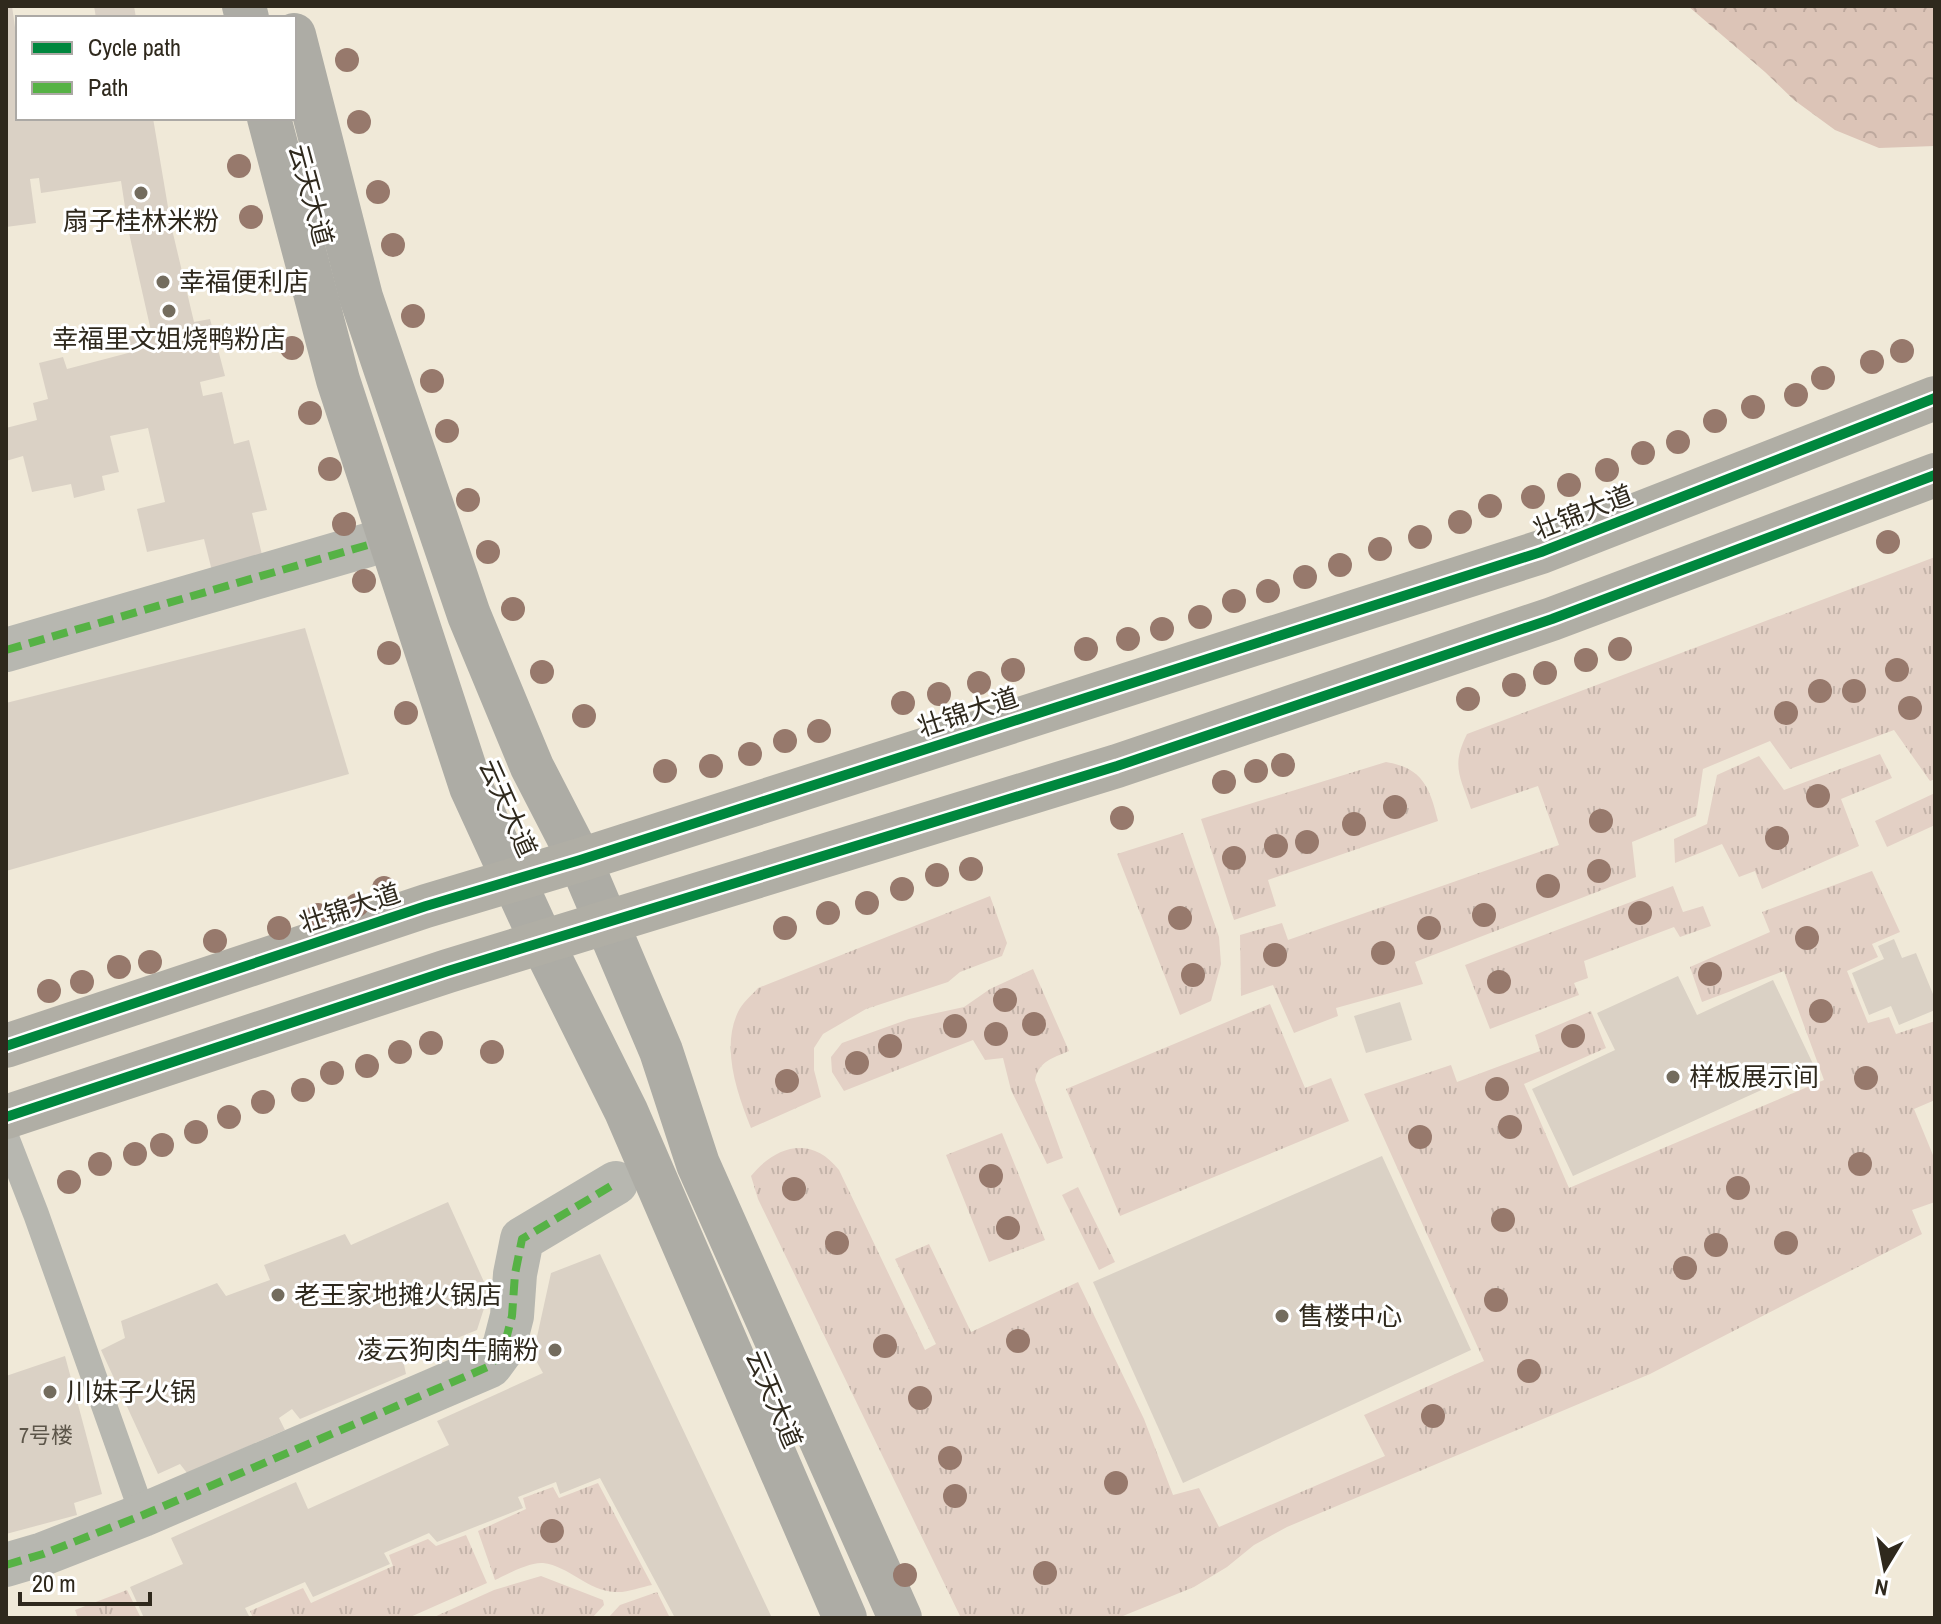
<svg xmlns="http://www.w3.org/2000/svg" width="1941" height="1624" font-family="'Archivo Narrow','Noto Sans SC',sans-serif">
<style>
.grass{fill:url(#grass-tufts)}
.forest{fill:url(#forest-crowns)}
.building{fill:#dad1c5}
.lines{fill:none;stroke-linecap:round;stroke-linejoin:round}
.lane{stroke:#b7b7b0;stroke-width:26}
.street{stroke:#b7b7b0;stroke-width:44}
.secondary{stroke:#adaca5;stroke-width:44}
.primary{stroke:#b0aea5;stroke-width:44}
.quiet{stroke:#56b245;stroke-width:8;stroke-dasharray:16 8;stroke-linecap:butt}
.cycleway-casing{stroke:#fff;stroke-width:15}
.cycleway{stroke:#00873e;stroke-width:10}
.tree{fill:#97796c}
.poi-dot{fill:#736c5e;stroke:#fff;stroke-width:3}
.labels{text-anchor:middle;stroke-width:6;stroke-linejoin:round;paint-order:stroke}
.number-label{font-size:22px;fill:#5c5549}
.street-label{font-size:26px;fill:#2f291d;stroke:#fff}
.poi-label{font-size:26px;fill:#2f291d;stroke:#fff;text-anchor:start}
</style>
<defs>
<pattern id="grass-tufts" width="24" height="20" patternUnits="userSpaceOnUse" patternTransform="scale(2)"><rect width="24" height="20" fill="#e3d0c5"/><path d="M3 7l-1-3M5 7V3M7 7l1-3M15 17l-1-3M17 17v-4M19 17l1-3" fill="none" stroke="#c3b3a9"/></pattern>
<pattern id="forest-crowns" width="20" height="18" patternUnits="userSpaceOnUse" patternTransform="scale(2)"><rect width="20" height="18" fill="#dcc4b7"/><path d="M2 6a3 3 0 1 1 6 0M12 15a3 3 0 1 1 6 0" fill="none" stroke="#bda89d"/></pattern>
</defs>
<rect width="100%" height="100%" fill="#f0e9d8"/>
<g class="grass">
<path d="M1935,557V779L1930,781L1894,730L1790,769L1770,741L1703,769L1696,816L1632,842L1636,877L1415,962L1423,984L1336,1008L1338,1016L1294,1033L1273,985L1241,996L1240,935L1282,923L1288,940L1559,845L1538,786L1471,809C1460,776 1451,766 1467,734Z"/>
<path d="M1880,754L1892,778L1841,799L1859,846L1762,889L1755,871L1739,877L1722,844L1675,863L1674,839L1707,824L1717,775L1759,756L1784,790Z"/>
<path d="M1386,762C1423,768 1430,788 1438,821L1268,880L1276,906L1234,920L1201,819Z"/>
<path d="M1935,793V825L1887,847L1875,821Z"/>
<path d="M1183,833L1219,937L1221,964L1211,1001L1180,1015L1117,854Z"/>
<path d="M1872,871L1900,932L1872,944L1878,957L1847,971L1868,1023L1889,1017L1896,1034L1935,1021V1100L1914,1109L1935,1160V1202L1912,1210L1922,1234L1650,1374L1287,1527L1254,1545L1227,1567L1194,1587L1118,1618H961L758,1199L751,1176C776,1145 812,1135 839,1170L925,1350L936,1344L895,1259L929,1244L971,1332L1078,1282L1144,1419L1173,1495L1199,1488L1219,1527L1385,1456L1364,1415L1484,1361L1364,1094L1451,1065L1457,1082L1540,1051L1535,1035L1591,1011L1606,1048L1524,1084L1569,1188L1824,1080L1784,971L1702,1002L1690,967L1770,932L1762,912Z"/>
<path d="M1673,886L1683,912L1703,906L1711,926L1680,937L1674,927L1584,961L1588,978L1574,983L1579,995L1490,1029L1465,965Z"/>
<path d="M990,896L1007,943L1002,956L960,972L948,982L866,1009L823,1034L814,1048V1070L821,1097L751,1128C737,1093 721,1048 738,1012C742,1003 752,995 758,988Z"/>
<path d="M1033,969L1069,1051C1053,1058 1039,1061 1035,1080L1063,1158L1047,1164L1011,1090L1003,1058L985,1060L973,1040L844,1091L832,1072L831,1057L842,1043L909,1019L964,1007L990,989Z"/>
<path d="M1270,1004L1305,1088L1331,1078L1349,1121L1120,1216L1066,1089Z"/>
<path d="M1002,1133L1045,1240L989,1262L946,1155Z"/>
<path d="M1078,1187L1115,1262L1099,1270L1062,1195Z"/>
<path d="M598,1483L652,1585C641,1587 627,1593 615,1592C588,1591 569,1566 543,1563C529,1562 508,1574 495,1580L478,1531L526,1509L523,1498L553,1487L559,1498Z"/>
<path d="M466,1535L487,1583L408,1618H253L250,1611L303,1588L311,1603L393,1566L389,1555L428,1539L436,1546Z"/>
<path d="M541,1576L603,1600L604,1605L592,1618H432L494,1590Z"/>
<path d="M127,1590L141,1618H78L75,1610Z"/>
<path d="M657,1592L670,1618H608L620,1605Z"/>
</g>
<path class="forest" d="M1688,6H1935V146L1879,148L1835,130L1794,100L1765,72Z"/>
<g class="building">
<path d="M6,6H12L18,49V118H153L171,225L194,322L210,319L225,376L200,382L203,396L222,392L234,444L249,440L267,510L252,513L263,559L212,571L204,539L147,552L137,509L165,502L148,428L110,436L119,472L102,476L105,490L74,498L71,484L32,492L23,456L6,461V428L37,420L33,403L48,399L39,363L63,357L67,369L132,352L128,337L151,331L129,233L121,181L41,193L39,178L30,179L36,223L6,227Z"/>
<path d="M94,6H134L136,18H96Z"/>
<path d="M305,628L349,774L6,871V703Z"/>
<path d="M1894,939L1902,958L1916,953L1935,999V1010L1899,1025L1891,1006L1869,1015L1852,973L1884,959L1878,946Z"/>
<path d="M1678,976L1697,1015L1773,980L1814,1066L1573,1176L1532,1089L1615,1050L1597,1013Z"/>
<path d="M1400,1002L1412,1040L1366,1053L1354,1016Z"/>
<path d="M1382,1156L1471,1350L1183,1483L1093,1282Z"/>
<path d="M448,1202L489,1293L477,1330L403,1360L406,1374L300,1419L292,1409L279,1418L285,1430L187,1473L180,1464L158,1474L101,1350L125,1338L121,1321L217,1283L226,1296L270,1280L264,1265L345,1234L351,1245Z"/>
<path d="M600,1254L772,1618H675L600,1478L560,1494L556,1482L518,1497L523,1508L437,1542L429,1533L384,1553L390,1564L313,1597L305,1582L245,1608L250,1618H144L130,1587L183,1564L171,1538L296,1482L308,1509L449,1445L437,1421L543,1373L533,1355L551,1273Z"/>
<path d="M65,1356L102,1494L74,1503L77,1515L6,1534V1376Z"/>
</g>
<g class="lines">
<path class="lane" d="M6,1137L36,1214L143,1515"/>
<g class="street">
<path d="M6,650L368,545"/>
<path d="M6,1565L43,1554L143,1515L490,1366L504,1347L512,1316L515,1274L522,1239L616,1183"/>
</g>
<g class="secondary">
<path d="M244,6L247,18"/>
<path d="M294,35L361,297L469,615L532,767L580,860L661,1051L698,1164L900,1618"/>
<path d="M269,118L338,380L471,787L542,942L626,1111L845,1618"/>
</g>
<g class="primary">
<path d="M6,1046L426,906L580,860L1541,552L1935,398"/>
<path d="M6,1117L448,971L1117,766L1552,619L1935,475"/>
</g>
<g class="quiet">
<path d="M6,650L368,545"/>
<path d="M6,1565L43,1554L143,1515L490,1366L504,1347L512,1316L515,1274L522,1239L616,1183"/>
</g>
<defs>
<g id="cycleway">
<path d="M6,1046L426,906L580,860L1541,552L1935,398"/>
<path d="M6,1117L448,971L1117,766L1552,619L1935,475"/>
</g>
</defs>
<use href="#cycleway" class="cycleway-casing"/>
<use href="#cycleway" class="cycleway"/>
</g>
<g class="tree">
<circle cx="347" cy="60" r="12"/>
<circle cx="359" cy="122" r="12"/>
<circle cx="239" cy="166" r="12"/>
<circle cx="378" cy="192" r="12"/>
<circle cx="251" cy="217" r="12"/>
<circle cx="393" cy="245" r="12"/>
<circle cx="268" cy="280" r="12"/>
<circle cx="413" cy="316" r="12"/>
<circle cx="292" cy="348" r="12"/>
<circle cx="1902" cy="351" r="12"/>
<circle cx="1872" cy="362" r="12"/>
<circle cx="1823" cy="378" r="12"/>
<circle cx="432" cy="381" r="12"/>
<circle cx="1796" cy="395" r="12"/>
<circle cx="1753" cy="407" r="12"/>
<circle cx="310" cy="413" r="12"/>
<circle cx="1715" cy="421" r="12"/>
<circle cx="447" cy="431" r="12"/>
<circle cx="1678" cy="442" r="12"/>
<circle cx="1643" cy="453" r="12"/>
<circle cx="330" cy="469" r="12"/>
<circle cx="1607" cy="470" r="12"/>
<circle cx="1569" cy="485" r="12"/>
<circle cx="1533" cy="497" r="12"/>
<circle cx="468" cy="500" r="12"/>
<circle cx="1490" cy="506" r="12"/>
<circle cx="1460" cy="522" r="12"/>
<circle cx="344" cy="524" r="12"/>
<circle cx="1420" cy="537" r="12"/>
<circle cx="1888" cy="542" r="12"/>
<circle cx="1380" cy="549" r="12"/>
<circle cx="488" cy="552" r="12"/>
<circle cx="1340" cy="565" r="12"/>
<circle cx="1305" cy="577" r="12"/>
<circle cx="364" cy="581" r="12"/>
<circle cx="1268" cy="591" r="12"/>
<circle cx="1234" cy="601" r="12"/>
<circle cx="513" cy="609" r="12"/>
<circle cx="1200" cy="617" r="12"/>
<circle cx="1162" cy="629" r="12"/>
<circle cx="1128" cy="639" r="12"/>
<circle cx="1086" cy="649" r="12"/>
<circle cx="1620" cy="649" r="12"/>
<circle cx="389" cy="653" r="12"/>
<circle cx="1586" cy="660" r="12"/>
<circle cx="1013" cy="670" r="12"/>
<circle cx="1897" cy="670" r="12"/>
<circle cx="542" cy="672" r="12"/>
<circle cx="1545" cy="673" r="12"/>
<circle cx="979" cy="683" r="12"/>
<circle cx="1514" cy="685" r="12"/>
<circle cx="1820" cy="691" r="12"/>
<circle cx="1854" cy="691" r="12"/>
<circle cx="939" cy="694" r="12"/>
<circle cx="1468" cy="699" r="12"/>
<circle cx="903" cy="703" r="12"/>
<circle cx="1910" cy="708" r="12"/>
<circle cx="406" cy="713" r="12"/>
<circle cx="1786" cy="713" r="12"/>
<circle cx="584" cy="716" r="12"/>
<circle cx="819" cy="731" r="12"/>
<circle cx="785" cy="741" r="12"/>
<circle cx="750" cy="754" r="12"/>
<circle cx="1283" cy="765" r="12"/>
<circle cx="711" cy="766" r="12"/>
<circle cx="665" cy="771" r="12"/>
<circle cx="1256" cy="771" r="12"/>
<circle cx="1224" cy="782" r="12"/>
<circle cx="1818" cy="796" r="12"/>
<circle cx="1395" cy="807" r="12"/>
<circle cx="1122" cy="818" r="12"/>
<circle cx="1601" cy="821" r="12"/>
<circle cx="1354" cy="824" r="12"/>
<circle cx="1777" cy="838" r="12"/>
<circle cx="1307" cy="842" r="12"/>
<circle cx="1276" cy="846" r="12"/>
<circle cx="1234" cy="858" r="12"/>
<circle cx="971" cy="869" r="12"/>
<circle cx="1599" cy="871" r="12"/>
<circle cx="937" cy="875" r="12"/>
<circle cx="1548" cy="886" r="12"/>
<circle cx="384" cy="888" r="12"/>
<circle cx="902" cy="889" r="12"/>
<circle cx="867" cy="903" r="12"/>
<circle cx="357" cy="905" r="12"/>
<circle cx="828" cy="913" r="12"/>
<circle cx="1640" cy="913" r="12"/>
<circle cx="318" cy="915" r="12"/>
<circle cx="1484" cy="915" r="12"/>
<circle cx="1180" cy="918" r="12"/>
<circle cx="279" cy="928" r="12"/>
<circle cx="785" cy="928" r="12"/>
<circle cx="1429" cy="928" r="12"/>
<circle cx="1807" cy="938" r="12"/>
<circle cx="215" cy="941" r="12"/>
<circle cx="1383" cy="953" r="12"/>
<circle cx="1275" cy="955" r="12"/>
<circle cx="150" cy="962" r="12"/>
<circle cx="119" cy="967" r="12"/>
<circle cx="1710" cy="974" r="12"/>
<circle cx="1193" cy="975" r="12"/>
<circle cx="82" cy="982" r="12"/>
<circle cx="1499" cy="982" r="12"/>
<circle cx="49" cy="991" r="12"/>
<circle cx="1005" cy="1000" r="12"/>
<circle cx="1821" cy="1011" r="12"/>
<circle cx="1034" cy="1024" r="12"/>
<circle cx="955" cy="1026" r="12"/>
<circle cx="996" cy="1034" r="12"/>
<circle cx="1573" cy="1036" r="12"/>
<circle cx="431" cy="1043" r="12"/>
<circle cx="890" cy="1046" r="12"/>
<circle cx="400" cy="1052" r="12"/>
<circle cx="492" cy="1052" r="12"/>
<circle cx="857" cy="1063" r="12"/>
<circle cx="367" cy="1066" r="12"/>
<circle cx="332" cy="1073" r="12"/>
<circle cx="1866" cy="1078" r="12"/>
<circle cx="787" cy="1081" r="12"/>
<circle cx="1497" cy="1089" r="12"/>
<circle cx="303" cy="1090" r="12"/>
<circle cx="263" cy="1102" r="12"/>
<circle cx="229" cy="1117" r="12"/>
<circle cx="1510" cy="1127" r="12"/>
<circle cx="196" cy="1132" r="12"/>
<circle cx="1420" cy="1137" r="12"/>
<circle cx="162" cy="1145" r="12"/>
<circle cx="135" cy="1154" r="12"/>
<circle cx="100" cy="1164" r="12"/>
<circle cx="1860" cy="1164" r="12"/>
<circle cx="991" cy="1176" r="12"/>
<circle cx="69" cy="1182" r="12"/>
<circle cx="1738" cy="1188" r="12"/>
<circle cx="794" cy="1189" r="12"/>
<circle cx="1503" cy="1220" r="12"/>
<circle cx="1008" cy="1228" r="12"/>
<circle cx="837" cy="1243" r="12"/>
<circle cx="1786" cy="1243" r="12"/>
<circle cx="1716" cy="1245" r="12"/>
<circle cx="1685" cy="1268" r="12"/>
<circle cx="1496" cy="1300" r="12"/>
<circle cx="1018" cy="1341" r="12"/>
<circle cx="885" cy="1346" r="12"/>
<circle cx="1529" cy="1371" r="12"/>
<circle cx="920" cy="1398" r="12"/>
<circle cx="1433" cy="1416" r="12"/>
<circle cx="950" cy="1458" r="12"/>
<circle cx="1116" cy="1483" r="12"/>
<circle cx="955" cy="1496" r="12"/>
<circle cx="552" cy="1531" r="12"/>
<circle cx="1045" cy="1573" r="12"/>
<circle cx="905" cy="1575" r="12"/>
</g>
<g class="poi-dot">
<circle cx="141" cy="193" r="8"/>
<circle cx="163" cy="282" r="8"/>
<circle cx="169" cy="311" r="8"/>
<circle cx="1673" cy="1077" r="8"/>
<circle cx="278" cy="1295" r="8"/>
<circle cx="1282" cy="1316" r="8"/>
<circle cx="555" cy="1350" r="8"/>
<circle cx="50" cy="1392" r="8"/>
</g>
<g class="labels">
<g class="number-label">
<text x="46" y="1443">7号楼</text>
</g>
<g class="street-label">
<text transform="translate(311 195) rotate(75)" y="9">云天大道</text>
<text transform="translate(1583 512) rotate(-21)" y="9">壮锦大道</text>
<text transform="translate(968 712) rotate(-18)" y="9">壮锦大道</text>
<text transform="translate(508 808) rotate(66)" y="9">云天大道</text>
<text transform="translate(350 908) rotate(-18)" y="9">壮锦大道</text>
<text transform="translate(774 1399) rotate(67)" y="9">云天大道</text>
</g>
<g class="poi-label">
<text x="141" y="230" text-anchor="middle">扇子桂林米粉</text>
<text x="179" y="291">幸福便利店</text>
<text x="169" y="348" text-anchor="middle">幸福里文姐烧鸭粉店</text>
<text x="1689" y="1086">样板展示间</text>
<text x="294" y="1304">老王家地摊火锅店</text>
<text x="1298" y="1325">售楼中心</text>
<text x="539" y="1359" text-anchor="end">凌云狗肉牛腩粉</text>
<text x="66" y="1401">川妹子火锅</text>
</g>
</g>
<rect width="1941" height="1624" fill="none" stroke="#2f291d" stroke-width="16"/>
<rect x="16" y="16" width="280" height="104" fill="#ffffff" stroke="#aca9a5" stroke-width="2"/>
<rect x="32" y="42" width="40" height="12" fill="#00873e" stroke="#aca9a5" stroke-width="2"/>
<text x="88" y="56" font-size="24" fill="#2f291d">Cycle path</text>
<rect x="32" y="82" width="40" height="12" fill="#56b245" stroke="#aca9a5" stroke-width="2"/>
<text x="88" y="96" font-size="24" fill="#2f291d">Path</text>
<g transform="translate(1885 1568) rotate(190)" stroke="#ffffff" stroke-width="6" paint-order="stroke">
<path d="M0-6L14 30L0 20L-14 30Z" fill="#2f291d"/>
<text y="-12" font-size="22" font-weight="bold" text-anchor="middle" fill="#2f291d">N</text>
</g>
<path d="M20 1592v12h130v-12" fill="none" stroke="#2f291d" stroke-width="4"/>
<text x="32" y="1592" font-size="24" fill="#2f291d" stroke="#ffffff" stroke-width="6" paint-order="stroke">20 m</text>
</svg>
